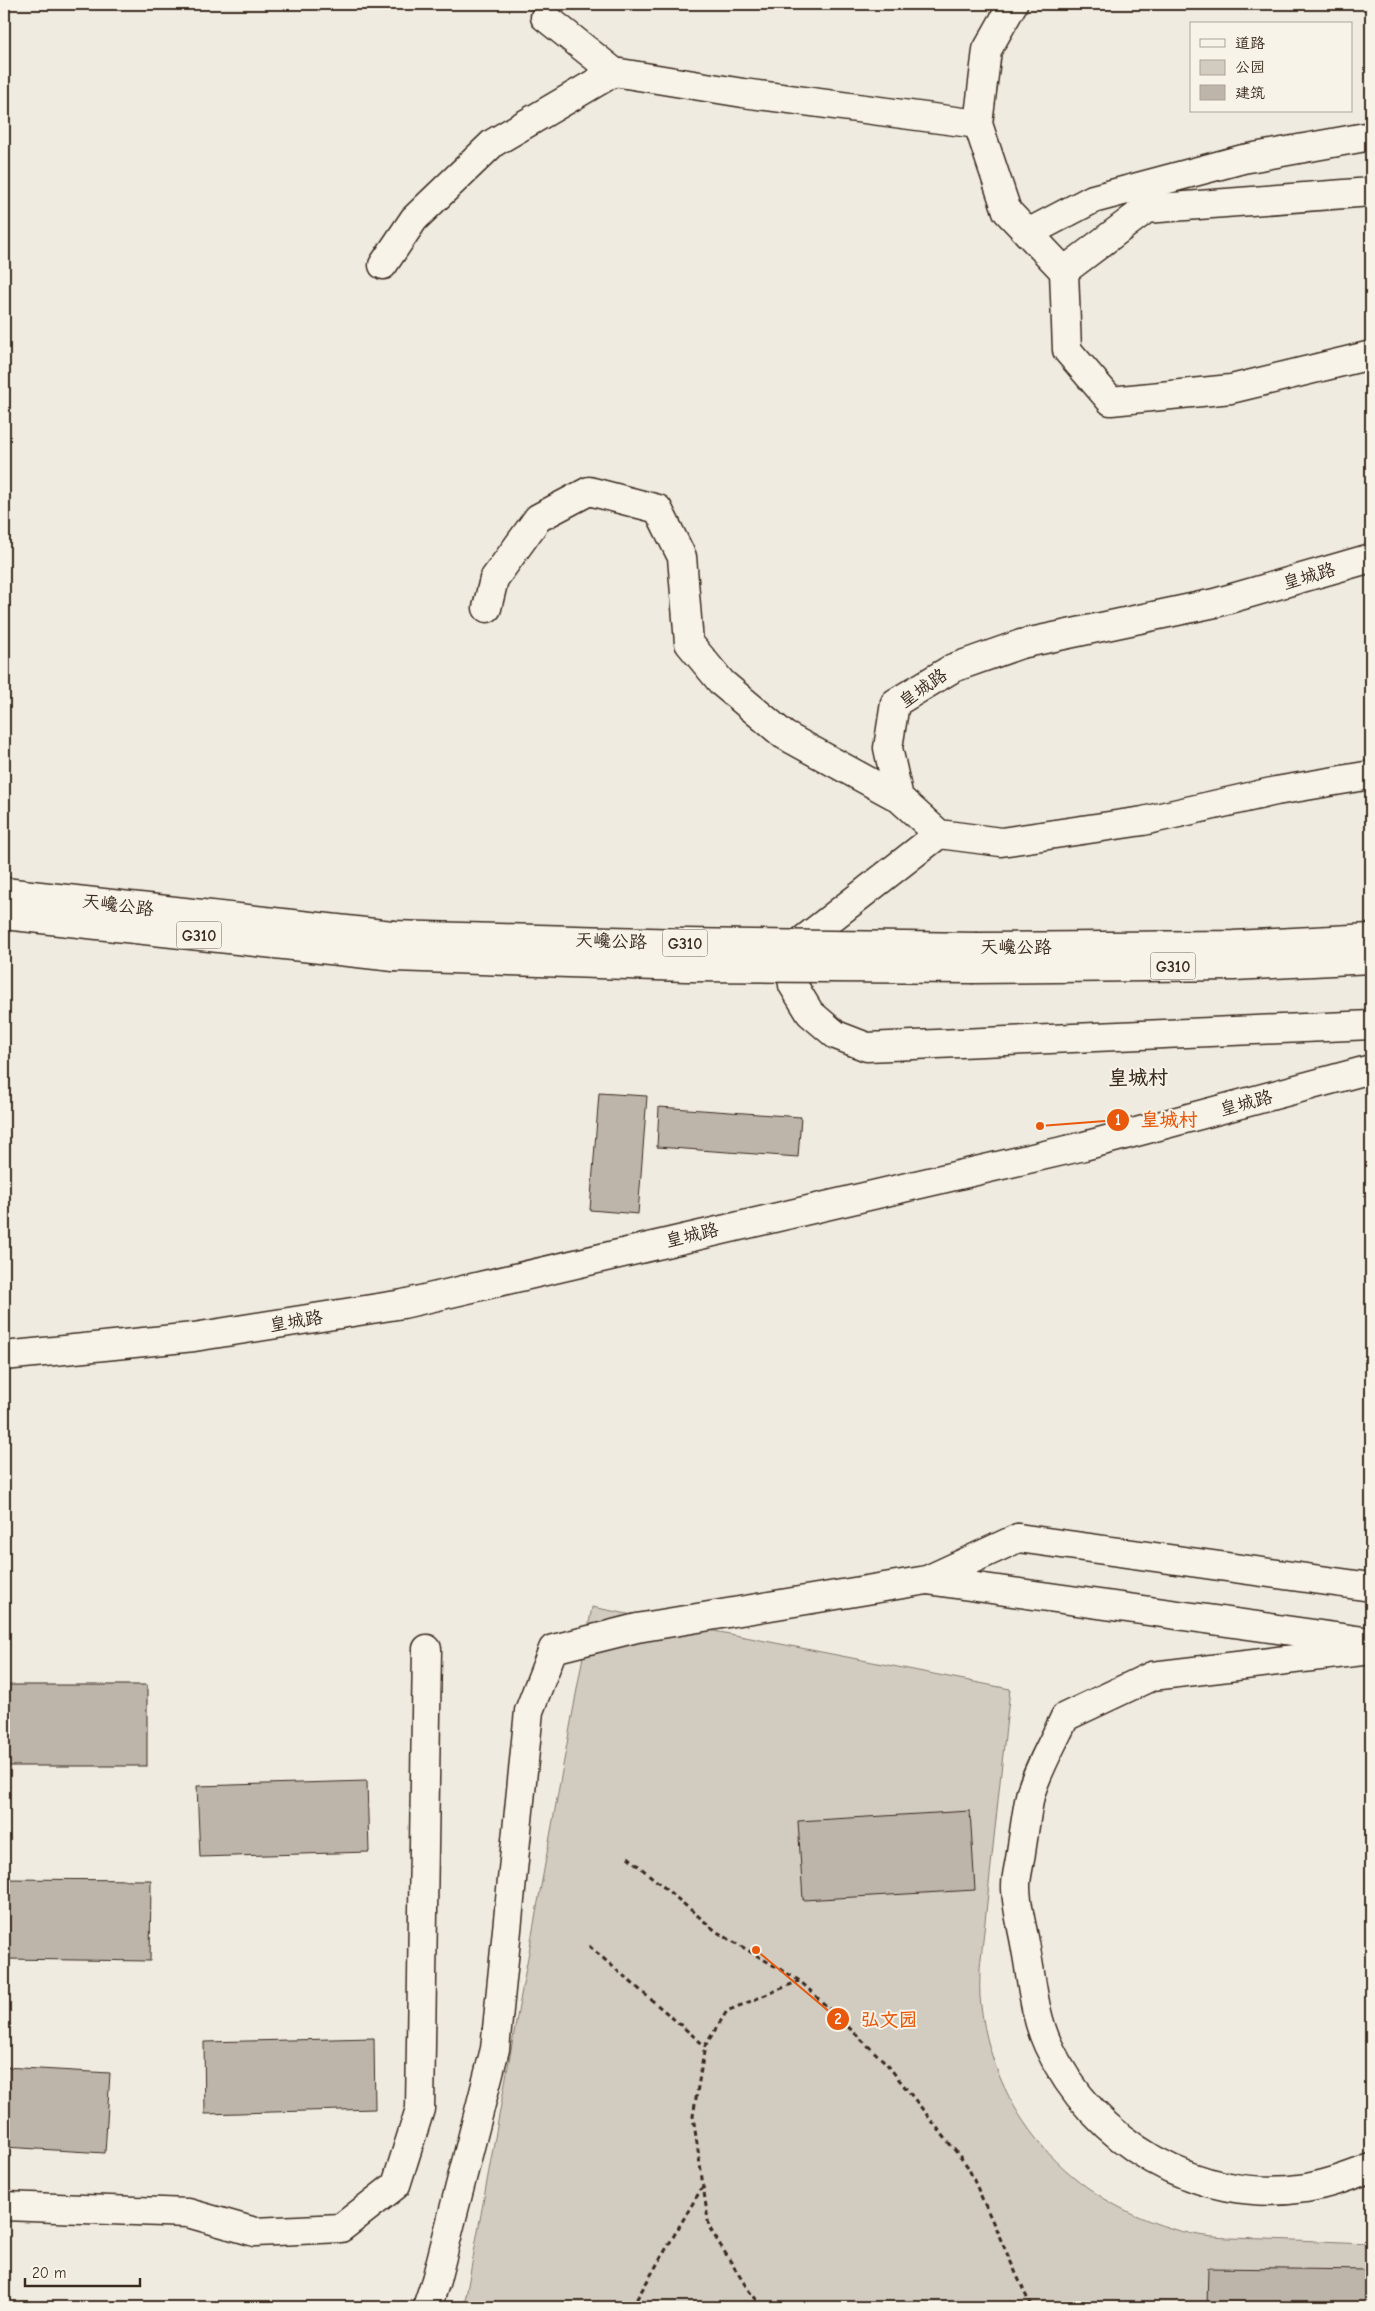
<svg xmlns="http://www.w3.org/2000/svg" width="1375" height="2311" font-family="'Comic Neue','LXGW WenKai TC',sans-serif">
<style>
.green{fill:#d1cbc0;stroke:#867a6f}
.building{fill:#bdb5aa;stroke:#3b2a1e}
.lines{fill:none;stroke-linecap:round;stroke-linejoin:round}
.minor-casing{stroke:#3b2a1e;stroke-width:31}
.major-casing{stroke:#3b2a1e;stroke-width:31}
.highway-casing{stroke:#3b2a1e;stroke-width:31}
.path{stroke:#3b2a1e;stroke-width:3;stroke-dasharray:5 4;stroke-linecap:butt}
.minor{stroke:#f7f3e8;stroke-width:28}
.major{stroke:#f7f3e8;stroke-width:28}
.highway{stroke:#f7f3e8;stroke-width:28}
.highway-bridge-casing{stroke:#3b2a1e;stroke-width:31;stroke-linecap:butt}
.highway-bridge{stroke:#f7f3e8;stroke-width:28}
.labels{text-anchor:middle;stroke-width:4;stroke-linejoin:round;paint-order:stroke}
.shield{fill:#f7f3e8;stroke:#73665b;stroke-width:1}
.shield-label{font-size:16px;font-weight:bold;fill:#3b2a1e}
.street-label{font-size:18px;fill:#3b2a1e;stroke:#f7f3e8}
.quarter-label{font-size:20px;font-weight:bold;fill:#3b2a1e;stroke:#f7f3e8}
.leader{fill:none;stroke:#e8590c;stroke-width:2}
.callout-dot{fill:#e8590c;stroke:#f7f3e8;stroke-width:2}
.mark-label{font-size:15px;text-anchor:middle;font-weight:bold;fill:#fff}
.callout-label{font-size:19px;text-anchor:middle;font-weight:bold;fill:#e8590c;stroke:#f7f3e8;stroke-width:4;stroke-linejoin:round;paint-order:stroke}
</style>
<rect width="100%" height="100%" fill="#efebe0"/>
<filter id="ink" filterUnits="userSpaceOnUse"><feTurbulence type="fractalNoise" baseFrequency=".02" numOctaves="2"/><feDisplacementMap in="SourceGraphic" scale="10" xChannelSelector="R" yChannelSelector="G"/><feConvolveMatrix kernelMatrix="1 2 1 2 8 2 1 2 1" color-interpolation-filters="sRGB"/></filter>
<g filter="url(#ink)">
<path class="green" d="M592,1607L1010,1689L980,1968C980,1981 979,1994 981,2006C996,2123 1079,2209 1193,2234C1217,2239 1242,2238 1265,2239C1301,2240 1336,2242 1371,2243V2307H464Z"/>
<g class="building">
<path d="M599,1093L647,1096L638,1214L590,1210Z"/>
<path d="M659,1107L801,1117L798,1157L657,1147Z"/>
<rect x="4" y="1685" width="143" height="81"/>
<path d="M367,1781L369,1852L200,1857L197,1786Z"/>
<path d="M970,1811L975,1890L803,1900L798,1821Z"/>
<path d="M4,1879L151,1880L150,1961L4,1959Z"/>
<path d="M374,2038L375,2109L205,2114L204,2042Z"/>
<path d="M4,2067L110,2073L105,2153L4,2147Z"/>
<path d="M1208,2268L1371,2270V2307H1207Z"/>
</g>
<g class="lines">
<defs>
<g id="minor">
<path d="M1013,4L987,50L978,124L1007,211L1064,271"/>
<path d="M545,17L614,72L743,93L978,124"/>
<path d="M1371,192L1146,209L1064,271L1067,350L1111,401L1231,389L1371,355"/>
<path d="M1028,233L1093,199L1243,159L1371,136"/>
<path d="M383,265L414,219L493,143L614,72"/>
<path d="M1371,558L1215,603L1021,644L953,668L895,703L888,748L899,798L939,834L1001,842L1143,821L1276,791L1371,775"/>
<path d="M487,608L494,579L538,518L589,491L658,509L682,557L689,643L722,683L784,735L899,798"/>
<path d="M939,834L788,952L793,985L810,1013L836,1035L867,1047L1371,1025"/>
<path d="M4,1356L194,1337L403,1304L1084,1146L1371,1069"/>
<path d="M4,2206L188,2213L255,2232L341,2228L396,2185L420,2109L427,1649"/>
<path d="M427,2307L436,2280L495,2049L529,1711L553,1649L637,1628L927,1580L1018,1538"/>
</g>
<g id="major">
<path d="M1018,1538L1371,1587"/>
<path d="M927,1580L1364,1641"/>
<path d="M1371,1650L1152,1676L1065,1717C1055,1739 1035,1774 1030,1796C1026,1815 1024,1834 1021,1852C1020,1863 1016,1875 1016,1886C1016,1907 1023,1929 1026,1949C1032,1981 1034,2015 1048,2045C1093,2143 1198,2205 1306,2188C1329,2184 1350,2176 1371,2168"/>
</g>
<g id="highway">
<path d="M4,892L392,935"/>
<path d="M4,915L394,957"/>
<path d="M978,947L1233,945L1371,938"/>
<path d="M974,969L1234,966L1371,959"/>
</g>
</defs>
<use href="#minor" class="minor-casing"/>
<use href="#major" class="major-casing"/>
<use href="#highway" class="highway-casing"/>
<g class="path">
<path d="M628,1857L717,1932L800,1981L886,2063L968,2167L1028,2300L1034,2307"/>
<path d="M589,1946L705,2046"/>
<path d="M632,2307L703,2186"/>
<path d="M763,2307L749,2291L709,2227L693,2116L705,2046L727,2011L799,1981"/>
</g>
<use href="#minor" class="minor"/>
<use href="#major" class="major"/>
<use href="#highway" class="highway"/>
<defs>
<g id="highway-bridge">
<path d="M392,935L685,943L978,947"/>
<path d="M394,957L686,967L974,969"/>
</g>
</defs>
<use href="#highway-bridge" class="highway-bridge-casing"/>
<use href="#highway-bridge" class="highway-bridge"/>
</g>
</g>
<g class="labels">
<g class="shield">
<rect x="176.5" y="921.5" width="45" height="27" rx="4"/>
<rect x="662.5" y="929.5" width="45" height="27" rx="4"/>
<rect x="1150.5" y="952.5" width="45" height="27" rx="4"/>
</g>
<g class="shield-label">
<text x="199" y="941">G310</text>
<text x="685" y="949">G310</text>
<text x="1173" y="972">G310</text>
</g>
<g class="street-label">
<text transform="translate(1309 576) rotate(-16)" y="6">皇城路</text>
<text transform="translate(923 688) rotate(-35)" y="6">皇城路</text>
<text transform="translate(118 905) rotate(7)" y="6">天巉公路</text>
<text transform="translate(611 941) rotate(2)" y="6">天巉公路</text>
<text x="1016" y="953">天巉公路</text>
<text transform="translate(1246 1103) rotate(-15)" y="6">皇城路</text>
<text transform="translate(692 1235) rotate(-13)" y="6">皇城路</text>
<text transform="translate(296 1321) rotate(-9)" y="6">皇城路</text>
</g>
<g class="quarter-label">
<text x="1138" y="1084">皇城村</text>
</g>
</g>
<path class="leader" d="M1040 1126L1118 1120M756 1950L838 2019"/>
<g class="callout-dot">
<circle cx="1040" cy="1126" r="5"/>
<circle cx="756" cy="1950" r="5"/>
<circle cx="1118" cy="1120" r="12"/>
<circle cx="838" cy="2019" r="12"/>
</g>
<g class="mark-label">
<text x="1118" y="1125">1</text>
<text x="838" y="2024">2</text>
</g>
<g class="callout-label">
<text x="1169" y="1126">皇城村</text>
<text x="889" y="2026">弘文园</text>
</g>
<rect width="1375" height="2311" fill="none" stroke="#f7f3e8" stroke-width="20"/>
<rect x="10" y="10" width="1355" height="2291" fill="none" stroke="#3b2a1e" stroke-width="2" filter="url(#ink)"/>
<rect x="1190" y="22" width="162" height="90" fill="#f7f3e8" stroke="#aca397"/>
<rect x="1200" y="39" width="25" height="8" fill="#f7f3e8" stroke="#aca397"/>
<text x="1235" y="48" font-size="15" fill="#3b2a1e">道路</text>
<rect x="1200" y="60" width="25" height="15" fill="#d1cbc0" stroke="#aca397"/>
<text x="1235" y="72" font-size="15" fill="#3b2a1e">公园</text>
<rect x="1200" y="85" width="25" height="15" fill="#bdb5aa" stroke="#aca397"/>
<text x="1235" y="98" font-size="15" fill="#3b2a1e">建筑</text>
<path d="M25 2278v8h115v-8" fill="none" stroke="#3b2a1e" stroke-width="2.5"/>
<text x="32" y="2278" font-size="15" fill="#3b2a1e" stroke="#f7f3e8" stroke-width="4" paint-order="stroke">20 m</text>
</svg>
